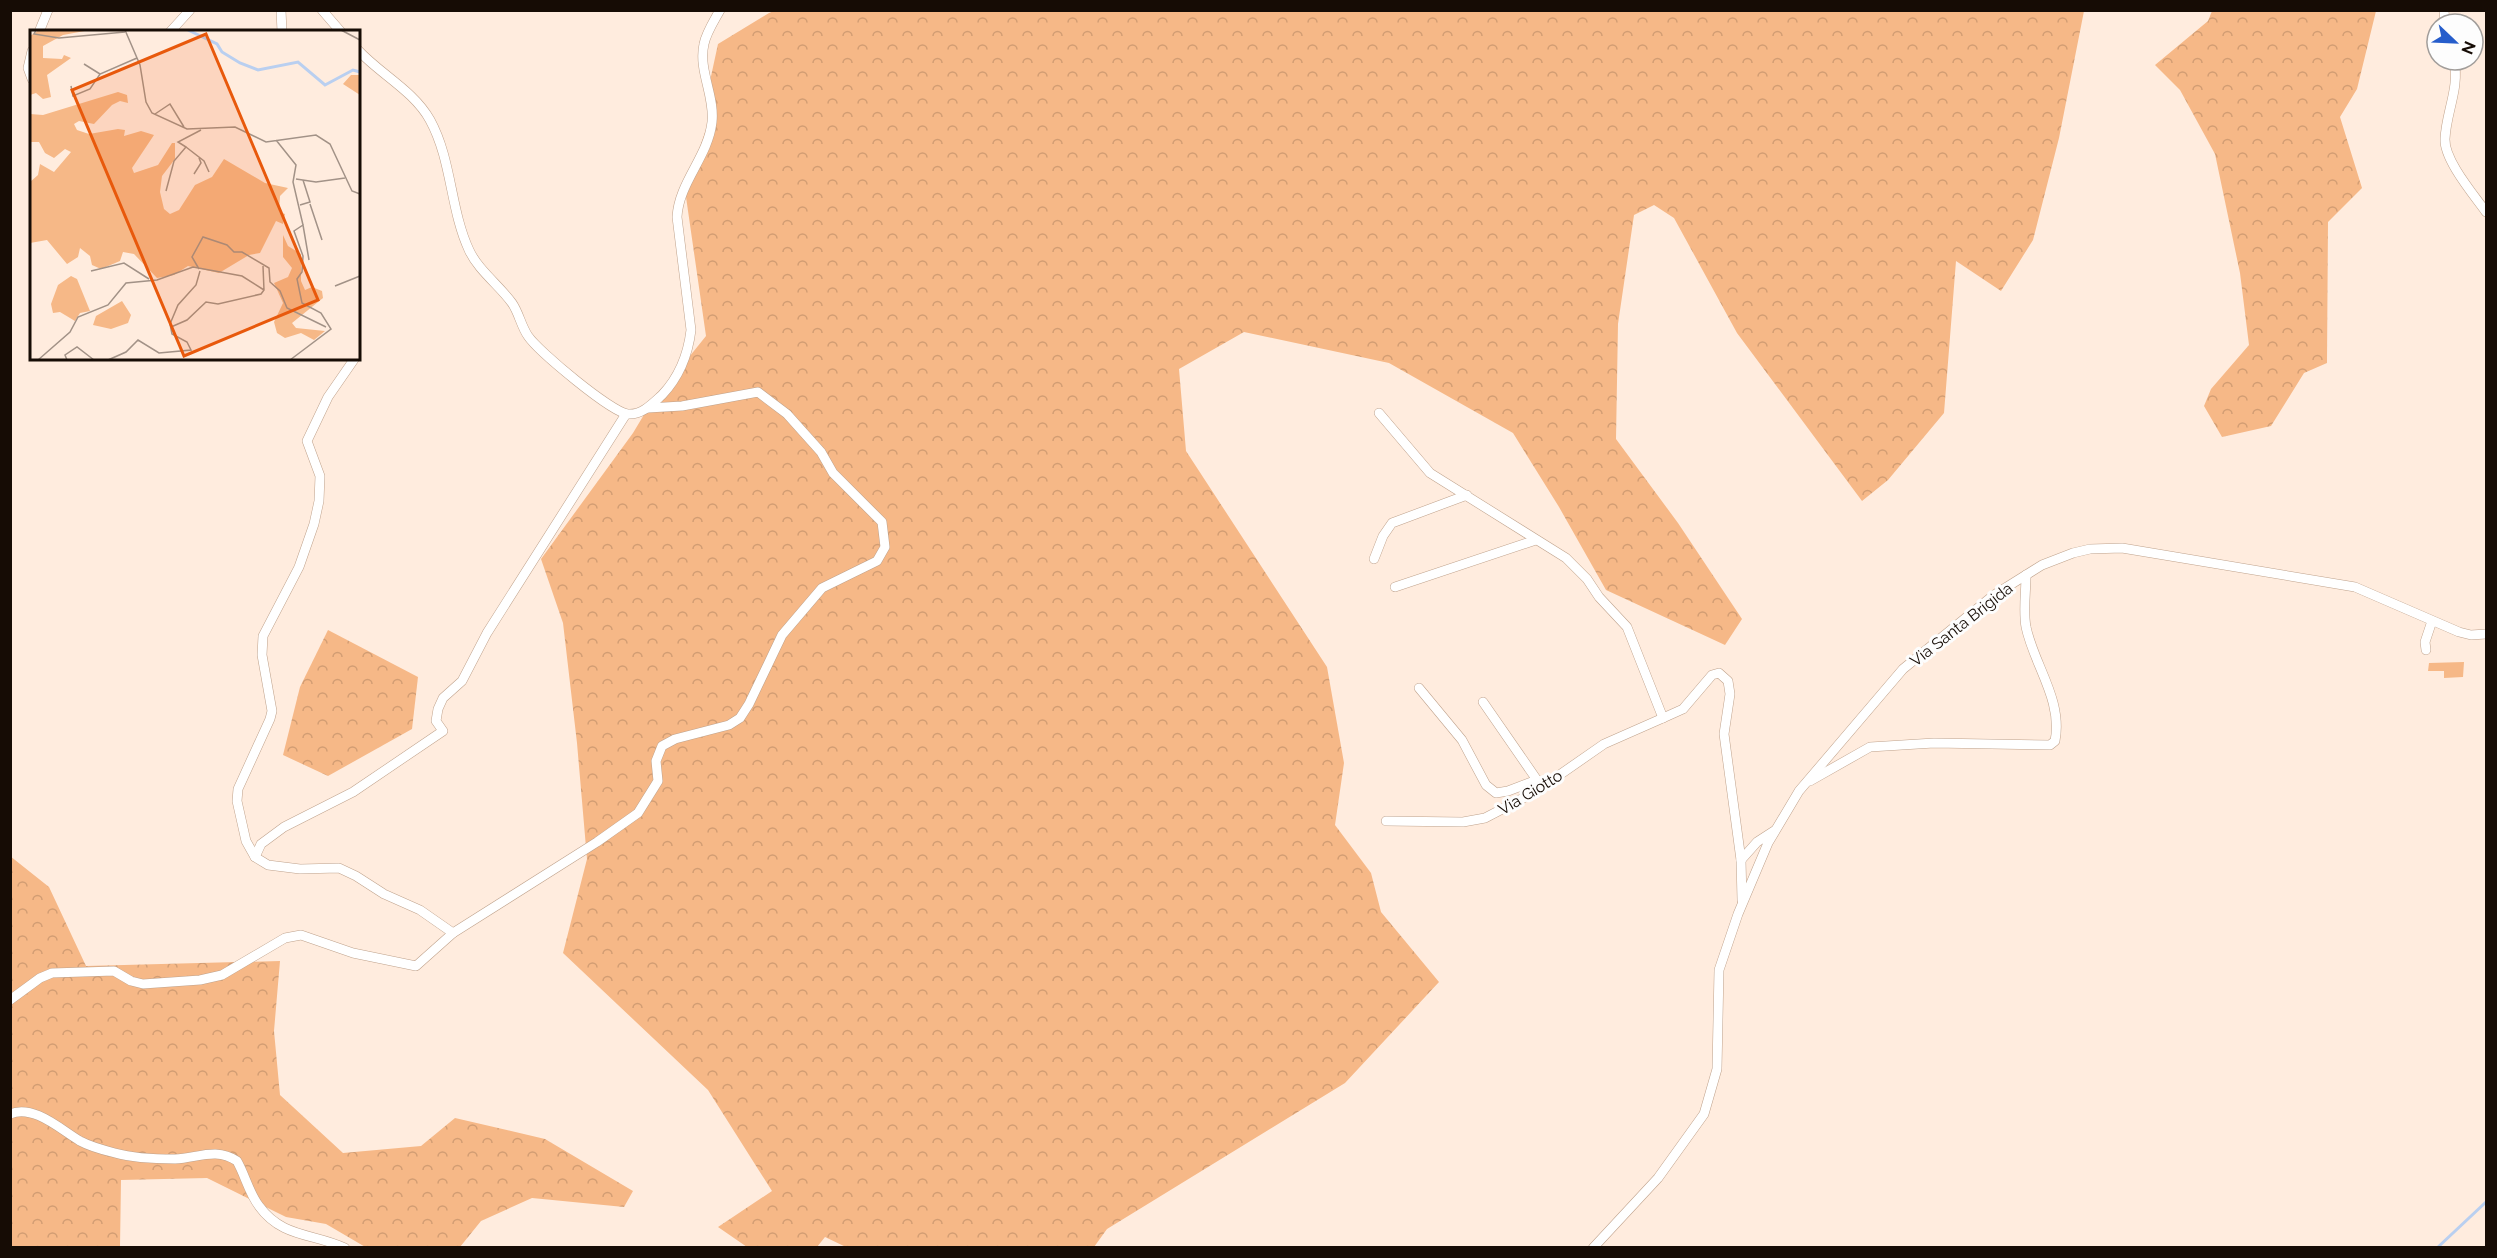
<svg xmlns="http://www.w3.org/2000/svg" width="2497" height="1258" font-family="Raleway,sans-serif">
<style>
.forest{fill:url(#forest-crowns)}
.park{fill:#f6b887}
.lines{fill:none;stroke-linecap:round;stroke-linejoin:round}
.stream{stroke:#b9cff0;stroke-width:3}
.street-casing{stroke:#bfa28c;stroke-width:10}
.street{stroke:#fff;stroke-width:9}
.labels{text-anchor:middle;stroke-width:6;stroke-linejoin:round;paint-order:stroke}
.street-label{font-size:16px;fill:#160c05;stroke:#fdfdfd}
.inset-river{fill:none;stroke:#b9cff0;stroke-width:3}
.inset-road{fill:none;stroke:#a29287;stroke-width:1.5}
.view{fill:#e8590c;fill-opacity:0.15;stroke:#e8590c;stroke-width:3}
.inset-edge{fill:none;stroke:#160c05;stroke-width:3}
</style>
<defs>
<pattern id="forest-crowns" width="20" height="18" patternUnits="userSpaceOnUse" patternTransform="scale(1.5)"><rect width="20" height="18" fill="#f6b887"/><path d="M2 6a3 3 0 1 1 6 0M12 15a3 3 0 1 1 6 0" fill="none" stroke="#d29d73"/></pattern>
</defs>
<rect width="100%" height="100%" fill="#ffecde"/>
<g class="forest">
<path d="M776,10L2084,11L2059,138L2033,240L2001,291L1956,261L1944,413L1888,480L1862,501L1737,333L1674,218L1654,205L1634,215L1618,324L1616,439L1678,523L1742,619L1725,645L1606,590L1559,507L1513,433L1389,363L1244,332L1179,369L1186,451L1327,667L1344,763L1335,825L1371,873L1381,912L1439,982L1345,1083L1107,1229L1094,1247L848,1248L825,1237L817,1247H747L718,1227L772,1191L708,1090L563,953L587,859L577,743L563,623L541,559L633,433L648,408L706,336L685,190L709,121L710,81L718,44L769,13Z"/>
<path d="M2212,11H2376L2357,89L2340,117L2362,188L2328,222L2327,363L2304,373L2271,426L2222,437L2204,406L2211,389L2249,345L2240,273L2215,154L2180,90L2155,65L2208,21Z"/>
<path d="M328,630L418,677L412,729L328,776L283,755L300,687Z"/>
<path d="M10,856L49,887L86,966L280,961L274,1031L280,1095L343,1153L421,1146L455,1118L545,1139L633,1191L624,1207L532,1198L481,1221L460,1247L367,1248L326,1224L286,1217L207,1178L121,1180L120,1247H11Z"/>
</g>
<path class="park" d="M2464,662L2463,677L2444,678V671H2428L2429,663Z"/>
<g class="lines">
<path class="stream" d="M2437,1248L2486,1202"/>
<defs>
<g id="street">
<path d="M281,10L282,32"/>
<path d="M322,10L341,32"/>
<path d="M2444,10L2445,24"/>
<path d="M39,32L48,10"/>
<path d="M170,32L190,10"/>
<path d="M358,50C380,74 414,91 430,120C452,160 450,209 469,250C478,270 500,286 512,303C519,313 521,326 528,336C538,351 612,413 628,414C642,415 652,404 662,395C680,376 688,355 691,330L677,217C679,182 708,157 712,122C715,96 698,70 704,44C706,33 714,21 720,10"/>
<path d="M32,51L28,68L32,79"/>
<path d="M2454,60C2460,88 2446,112 2445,139C2444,160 2474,195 2486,212"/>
<path d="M355,358L328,397L307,441L320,476L319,501L314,524L299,567L263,636L262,655L272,711L270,719L238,789L237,801L246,841L255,857L268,865L300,869L339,868L356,876L384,894L420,910L453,933"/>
<path d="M1379,413L1430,473L1566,558L1587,579L1599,597L1627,627L1663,718L1683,709L1712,675L1719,673L1728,681L1730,694L1724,734L1741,860L1742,900"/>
<path d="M1374,559L1383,536L1392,523L1467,495"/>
<path d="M1395,587L1536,540"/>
<path d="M2426,650L2425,642L2432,621"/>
<path d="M1419,688L1462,740L1486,785L1496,793L1508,791L1537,780"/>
<path d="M1483,702L1537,780L1540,781"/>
<path d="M1810,781L1870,747L1934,743L2050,745L2055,741C2063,700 2034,665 2026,627C2023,611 2026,592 2026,575"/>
<path d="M1386,821L1463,822L1485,818L1535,792L1604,744L1663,718"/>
<path d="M255,857L261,844L284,827L353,792L443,731L436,721L438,709L443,698L462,681L487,633L626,414"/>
<path d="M1741,860L1757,842L1774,831"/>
<path d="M10,1000L40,978L52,973L114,971L131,981L143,984L200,980L222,975L285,938L301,935L353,953L416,966L453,933L597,842L638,813L658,781L656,761L662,746L675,739L729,725L740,718L749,704L782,635L822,588L877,561L885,547L882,522L833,473L821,452L787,414L758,392L682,406L648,408"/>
<path d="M10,1114C34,1104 61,1130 80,1141C91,1147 103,1150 115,1153C133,1158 156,1159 175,1159C198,1158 216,1147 237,1161C245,1175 249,1193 259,1206C282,1238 313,1233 345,1248"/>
<path d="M1593,1248L1658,1178L1704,1114L1717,1069L1719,970L1738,914L1768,843L1799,791L1903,669L1994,595L2042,565L2073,553L2090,549L2122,548L2355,587L2459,632L2471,635L2486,634"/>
</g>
</defs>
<use href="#street" class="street-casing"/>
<use href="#street" class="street"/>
</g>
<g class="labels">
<g class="street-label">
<text transform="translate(1961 624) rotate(-38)" y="6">Via Santa Brigida</text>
<text transform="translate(1530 792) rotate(-31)" y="6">Via Giotto</text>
</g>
</g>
<g transform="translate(30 30)">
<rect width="330" height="330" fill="#ffecde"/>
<path d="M9,0H60L33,5L13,16V28L32,29L34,25L41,28L17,45L21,67L13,69L6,63L0,65V6ZM321,45H330V65L313,54ZM88,62L97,65L98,73L90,71L82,75L64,94L49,91L44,94L47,100L59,104L88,99L95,100L94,106L111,101L124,105L102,138L104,143L128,135L142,113H145V129L132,146L130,162L134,179L140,184L149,180L165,155L182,147L194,129L235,153L258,158L250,166L249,182L255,184L253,194L246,191L230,223L219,225L189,243L158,236L144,245L127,248L104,224L93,222L90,231L71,239L62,235L60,226L50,218L48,227L37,234L17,210L0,213V152L8,145L10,134L24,142L41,122L35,119L24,128L15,123L9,112H0V84L13,85ZM253,205L258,216L271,224V251L275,260L282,257L292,261L293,268L262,293L266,298L295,301L284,310L271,303L255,308L247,303L244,292L253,273L244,253L258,247L262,238L253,227ZM41,246L47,249L60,281L50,283L45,291L30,282L23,283L21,274L28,255ZM92,271L101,285L98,293L81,299L63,295L66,286Z" fill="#f6b887"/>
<path class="inset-river" d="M158,0L187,14L192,22L210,33L228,40L268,32L295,55L323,40L330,42"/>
<path class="inset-road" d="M6,0L4,4L29,8L95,2M95,0L110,35L116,72L122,83L157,99L205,97L236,112L286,105L300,114L322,161L330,164M311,0L330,10M54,34L70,44M41,56L43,66L60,59L70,44L107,28M125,84L140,74L154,97M246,110L266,135L263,152L273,195L264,201L273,226L272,242L267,249L272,273L291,283L301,299L260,330M156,117L174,131L179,142M164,144L171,133L169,128M266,149L286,152L315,148M136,161L144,131L156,117L148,112L171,100M280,174L292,210M270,175L280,172L273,150M273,195L279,230M169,239L162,227L173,207L197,215L204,222H212L239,238L240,252L250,261L257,278L296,297M61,241L94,233L119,249M305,256L330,246M141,297L157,290L176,272L188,274L231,264L234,260L233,236M8,330L40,302L48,287L78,275L96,253L127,250L163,237L212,246L234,260M37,330L35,325L47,317L64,330M78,330L96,322L108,310L129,323L161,320L157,312L142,304L140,294L148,275L166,255L170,241"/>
<path class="view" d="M176,4L288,270L154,326L42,60Z"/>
<rect width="330" height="330" class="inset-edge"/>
</g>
<rect width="2497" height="1258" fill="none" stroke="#160c05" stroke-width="24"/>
<g transform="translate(2455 42) rotate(113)"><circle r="28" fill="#fdfdfd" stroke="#a19d9a" stroke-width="1.5"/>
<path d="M0-4.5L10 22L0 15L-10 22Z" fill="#265dcb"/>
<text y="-9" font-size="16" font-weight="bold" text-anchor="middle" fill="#160c05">N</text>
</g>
</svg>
